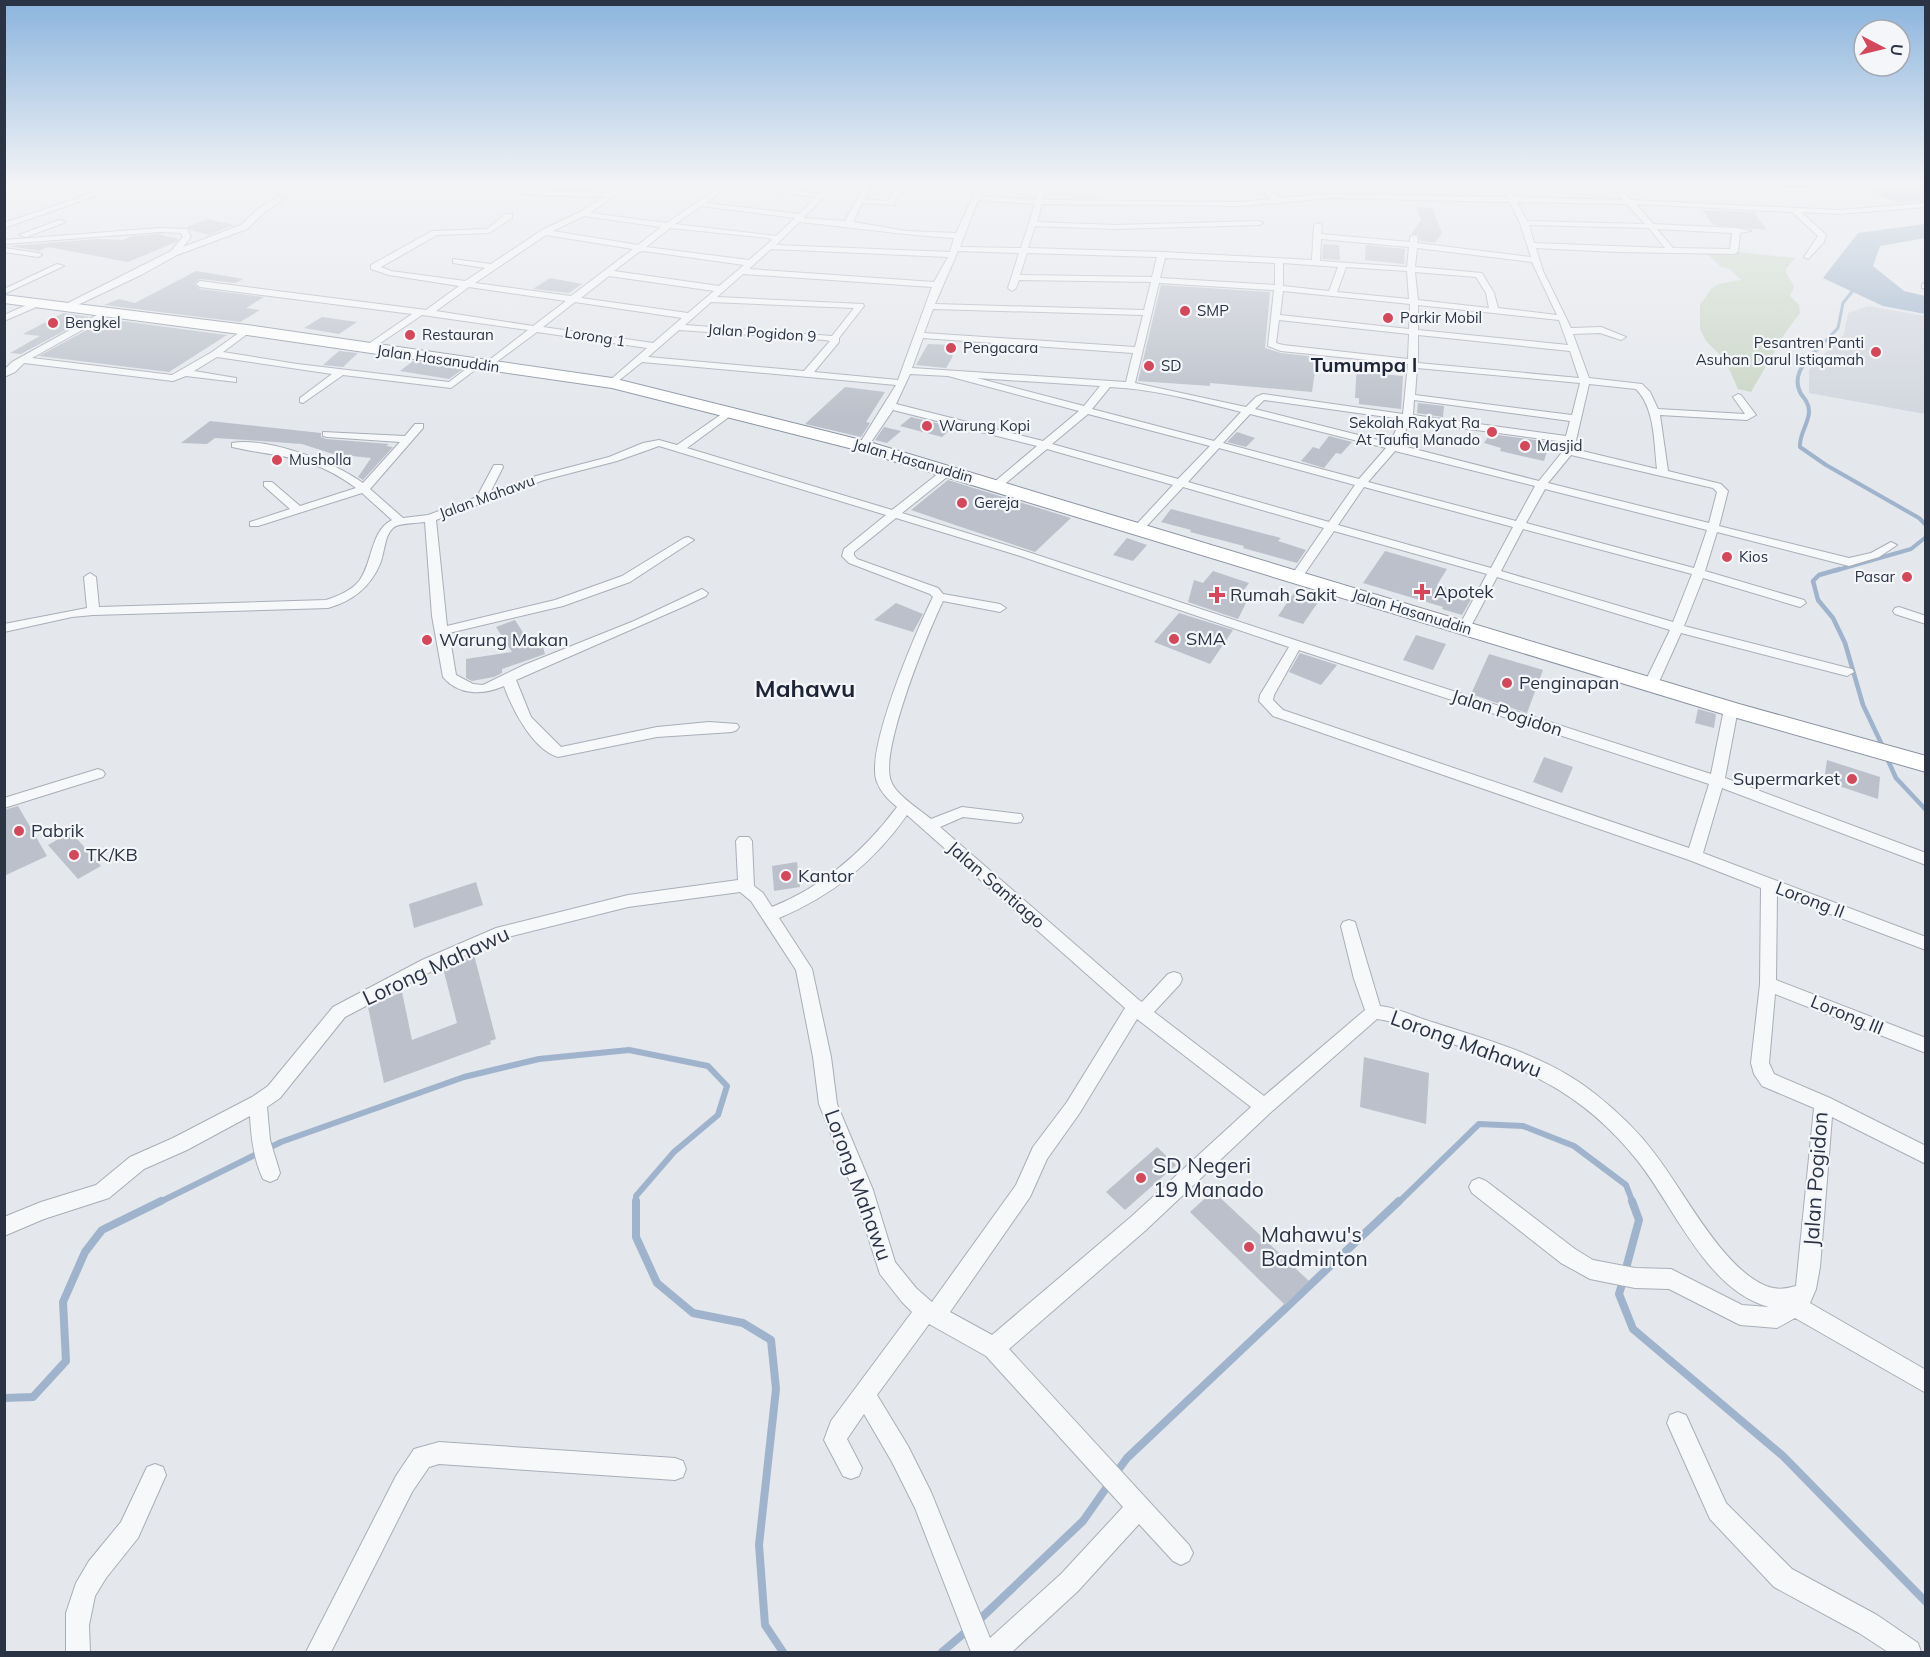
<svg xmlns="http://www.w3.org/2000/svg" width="1930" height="1657" font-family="Mulish,sans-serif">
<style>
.built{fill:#d2d6de}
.green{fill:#c9d6c5}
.water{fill:#9fb4cc}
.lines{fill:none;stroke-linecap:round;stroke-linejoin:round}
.stream-far4{stroke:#9fb4cc;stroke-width:3}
.stream-far3{stroke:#9fb4cc;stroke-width:4}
.stream-far2{stroke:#9fb4cc;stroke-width:4.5}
.stream-far1{stroke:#9fb4cc;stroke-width:6}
.stream{stroke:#9fb4cc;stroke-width:8}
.building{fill:#bbc0ca}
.minor-casing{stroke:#a9aeb7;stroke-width:2}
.trunk-casing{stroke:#8b94a3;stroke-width:2}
.minor{fill:#f7f8fa;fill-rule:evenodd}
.trunk{fill:#fff;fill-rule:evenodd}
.poi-dot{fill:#d1495b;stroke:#f4f6f9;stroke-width:2}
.labels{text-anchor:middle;stroke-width:4.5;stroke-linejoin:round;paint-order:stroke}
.far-poi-label{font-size:15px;fill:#2b3445;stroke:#f4f6f9;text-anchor:start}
.far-street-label{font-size:15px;fill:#2b3445;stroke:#f4f6f9}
.poi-label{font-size:18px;fill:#2b3445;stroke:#f4f6f9;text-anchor:start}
.street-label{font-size:18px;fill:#2b3445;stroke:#f4f6f9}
.far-district-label{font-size:20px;font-weight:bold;fill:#1d2536;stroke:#f4f6f9}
.near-street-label{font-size:21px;fill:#2b3445;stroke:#f4f6f9}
.near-poi-label{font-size:21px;fill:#2b3445;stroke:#f4f6f9;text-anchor:start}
.district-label{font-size:24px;font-weight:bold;fill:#1d2536;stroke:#f4f6f9}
</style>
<rect width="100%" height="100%" fill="#e4e7ec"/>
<path class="built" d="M1868,306L1925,316V414L1809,393V370L1844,334L1848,313Z"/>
<path class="green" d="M1701,248L1795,258L1785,270L1794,287L1790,296L1799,305L1800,313L1785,333L1751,392L1738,389L1725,360L1706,341L1700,329V305L1711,289L1719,284L1741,280L1730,269L1721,267Z"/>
<path class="water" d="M1925,224V238L1880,246L1873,266L1904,291L1925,296V314L1883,306L1823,278L1858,233Z"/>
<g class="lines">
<g class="stream-far4">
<path d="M4,187L13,186"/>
<path d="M1812,355L1838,328L1843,303L1855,288"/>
</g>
<g class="stream-far3">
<path d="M1813,353C1802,365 1792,378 1801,394C1805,399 1809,404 1809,411C1809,424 1799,433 1800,447L1826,465L1919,518L1926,525"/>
<path d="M1834,571L1911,549L1926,537"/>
</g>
<g class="stream-far2">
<path d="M1840,569L1819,575L1813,581L1818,600L1833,618L1845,643L1863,705L1883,747"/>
<path d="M1886,756L1896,778L1926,810"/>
</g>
<g class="stream-far1">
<path d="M158,1203L281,1142L464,1077L539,1059L629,1050L708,1066L727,1086L718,1115L674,1152L636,1196V1203"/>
<path d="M1398,1203L1479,1124L1523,1126L1574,1146L1626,1185L1633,1203"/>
</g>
<g class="stream">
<path d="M636,1201V1237L657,1283L693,1313L743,1323L771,1340L776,1389L759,1545L765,1625L783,1652"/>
<path d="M1625,1272L1639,1220L1632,1201"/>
<path d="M1623,1281L1619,1294L1633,1329L1783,1456L1926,1602"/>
<path d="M4,1398L33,1397L66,1361L63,1302L85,1252L102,1230L161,1201"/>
<path d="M1116,1473L1127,1458L1399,1201"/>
<path d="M977,1622L1083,1521L1109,1484"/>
<path d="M942,1652L968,1630"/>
</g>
</g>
<g class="building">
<path d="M1895,186H1926V201L1898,203L1870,191Z"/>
<path d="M1416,207L1432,208L1442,233L1435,243L1420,241L1419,235L1411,234L1421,220Z"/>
<path d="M1702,210L1754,212L1767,230L1713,225Z"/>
<path d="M208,219L234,225L209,235L190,230L187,227Z"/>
<path d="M158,234L179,239L176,242L128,262L48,247L39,251L9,246L97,239L123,240L132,236Z"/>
<path d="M1323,244L1339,245L1340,260L1322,259Z"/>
<path d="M1366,245L1405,249L1404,264L1365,260Z"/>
<path d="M196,271L244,279L235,283L200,279L194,284L200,289L264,297L246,308L260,310L240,322L104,305L119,299L135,303Z"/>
<path d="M550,278L582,284L569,293L533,289Z"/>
<path d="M1161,285L1270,292L1265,348L1281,353L1317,357L1312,392L1210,383V386L1138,381Z"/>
<path d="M63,313L90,317L21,354L10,353L40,336L23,334Z"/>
<path d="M322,317L357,322L339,334L304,328Z"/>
<path d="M107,319L219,334L227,335L169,372L39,356Z"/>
<path d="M928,344L955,345L952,358L946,368L916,365Z"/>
<path d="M339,351L358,353L343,367L323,365Z"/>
<path d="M413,361L463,369L449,379L400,371Z"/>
<path d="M1357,361L1372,363L1371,373L1403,376L1401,409L1359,404V398H1355Z"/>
<path d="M845,387L885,392L866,422L870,423L861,437L805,424Z"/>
<path d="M1418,403L1444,406L1443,417L1417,413Z"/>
<path d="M911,417L953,427L942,437L900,426Z"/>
<path d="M210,421L321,433V437L326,439L389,444L386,446L393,447L363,480L358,477L371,458L333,454L302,444L247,440L215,438L207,444L181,443Z"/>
<path d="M884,427L901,431L887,443L875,440Z"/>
<path d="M1237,432L1255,438L1246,447L1227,442Z"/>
<path d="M1490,434L1550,442L1544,461L1500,451L1501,448L1484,443Z"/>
<path d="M1329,436L1352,442L1341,454L1336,453L1324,468L1301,461L1313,447L1319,449Z"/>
<path d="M948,480L1071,518L1035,552L911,510Z"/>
<path d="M1171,509L1281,538L1278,541L1306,550L1297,563L1243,548L1244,546L1190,532L1191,530L1161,522Z"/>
<path d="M1127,538L1147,545L1133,561L1113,555Z"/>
<path d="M1385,551L1447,569L1437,585L1473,596L1462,615L1442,609L1443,607L1363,583Z"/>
<path d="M1213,571L1249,583L1241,594L1249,597L1238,619L1188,602L1194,580L1203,583Z"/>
<path d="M1296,590L1321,598L1303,624L1278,616Z"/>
<path d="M896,603L923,614L913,632L874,620Z"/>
<path d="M1179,613L1233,630L1210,664L1154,642Z"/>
<path d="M515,620L533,648L543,647L545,654L502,669V673L494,677L472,681L466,678V659L512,652L496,627Z"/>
<path d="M1416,635L1446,644L1433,670L1403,660Z"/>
<path d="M1300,653L1337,665L1321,685L1289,672Z"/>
<path d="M1489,654L1543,670L1527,713L1471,694Z"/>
<path d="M1698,709L1716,714L1714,728L1695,723Z"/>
<path d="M1544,757L1573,767L1562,793L1533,782Z"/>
<path d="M1827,760L1880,777L1878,799L1824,781Z"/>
<path d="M18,806L47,856L4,876V810Z"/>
<path d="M71,832L101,866L78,879L48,845Z"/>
<path d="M797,862L800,887L774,891L772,866Z"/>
<path d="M476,882L483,905L414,928L409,904Z"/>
<path d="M474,955L496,1039L490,1041L491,1044L384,1083L368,1007L402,992L412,1040L457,1023L443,968Z"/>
<path d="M1364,1057L1429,1073L1426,1124L1360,1107Z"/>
<path d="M1157,1147L1176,1165L1125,1210L1106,1192Z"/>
<path d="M1213,1191L1309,1281L1285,1305L1190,1212Z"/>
</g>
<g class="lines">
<defs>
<g id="minor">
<path d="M4,186H9L4,188Z"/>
<path d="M113,186H123L4,228V223Z"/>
<path d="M619,186H627L590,213L667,223L721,186H728L706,203L799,214L816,197L731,186H750L820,194L828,186H835L803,218L845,221L864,186H871L864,199L888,201L896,186H902L894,205L862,203L853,222L907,231L956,233L978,186H985L980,196L1036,200L1037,186H1044L1043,200L1241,202L1271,199L1257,186H1264L1279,198L1330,194L1508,197L1502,186H1509L1515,197L1623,200L1611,186H1619L1631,200L1840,210L1926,203V207L1840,214L1801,212L1826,235L1824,242L1808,259L1804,257L1818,236L1792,212L1636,204L1653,224L1736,228L1751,231L1740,233L1738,252L1734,254L1617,252L1536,248L1543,271L1571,328L1601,327L1626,337L1621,340L1600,333L1573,334L1589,378L1642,384L1650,392L1658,409L1745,414L1733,397L1738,394L1741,395L1756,415L1747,420L1660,415L1668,471L1721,484L1728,491L1719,526L1849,558L1871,553L1891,542L1897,545L1879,557L1849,566L1717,532L1705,571L1804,600L1806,603L1800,607L1703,578L1684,626L1852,669L1854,672L1847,676L1681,633L1658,684L1651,688L1644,684L1670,630L1497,577L1470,628L1464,632L1458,628L1487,574L1334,531L1301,579H1293L1291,576L1324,528L1183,487L1143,530H1135V526L1173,485L1047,449L1001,487H993V483L1037,446L893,410L867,448H859L858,446L896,385L642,362L612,386L609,385V381L647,348L537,332L487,369L484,368V364L528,330L422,315L367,352L362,349L364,347L412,314L200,287L196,284L200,281L426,310L459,286L389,275L371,269V265L432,231L487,229L506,214H512V218L489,233L437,235L381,267L391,271L465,281L485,268L453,263V259L491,264L542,230L580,212L603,197L518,194L515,190L609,193ZM1330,198L1510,202L1520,223L1531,257L1417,243L1418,237L1414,235L1410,237V242L1321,234L1322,225L1318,223L1314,225L1312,260L1162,252L1028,248L1035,226L1115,229L1259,225L1263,223L1259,221L1115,225L1037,222L1042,204L1241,206ZM978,200L1035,204L1021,248L960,247ZM1517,202L1627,204L1645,224L1527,221ZM701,206L795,218L776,236L675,224ZM584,216L661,227L638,245L553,231ZM799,222C851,227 902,235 954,238L950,252L776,245ZM1529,225L1649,228L1665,248L1534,243ZM670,228L769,238L772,240L749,260L646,247ZM1657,229L1732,233L1730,249L1673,248ZM546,235L633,249L571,296L475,283ZM1321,239L1409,247L1407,267L1320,261ZM1417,248L1532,262L1557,315L1498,308L1494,293L1482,273L1415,267ZM771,249L948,257L934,282L749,269ZM644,251L744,265L719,286L614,271L639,252ZM958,251L1019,253L1008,288L1012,291L1016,288L1019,280L1151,282L1144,310L935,304ZM1027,253L1157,257L1152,277L1020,275ZM1165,258L1275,263V285L1160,278ZM1283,263L1338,267L1329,291L1283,286ZM1346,267L1407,271L1409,299L1337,292ZM1415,272L1476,277L1486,293L1489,308L1418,300ZM743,274L932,287L898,380L814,372L839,342V338L864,306L863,304L717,297ZM609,276L714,291L688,313L581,298ZM1159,283L1274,290L1268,346L1281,351L1408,364L1403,414L1263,394L1256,397L1246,407L1135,383ZM469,287L566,301L533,326L436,311ZM1283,291L1410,304L1409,329L1280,315ZM575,302L682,318L653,343L543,327ZM711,302L854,308L832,336L685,325ZM1418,305L1559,320L1568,345L1418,330ZM933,309L1143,315L1135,347L924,333ZM1279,320L1409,334L1408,359L1283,345L1276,343ZM679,330L825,340L830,341L804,371L648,357ZM1418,335L1570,351L1579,378L1418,363ZM923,338L1133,353L1126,382L912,368ZM1417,368L1580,383L1572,415L1415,395ZM910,374L948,376L1079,411L1043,441L896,404ZM977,378L1100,386L1084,406ZM1589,384L1636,389C1655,408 1654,443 1657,469L1574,449ZM1110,387C1155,389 1198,401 1241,412L1214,441L1092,409ZM1264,400L1401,419L1390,443L1255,409ZM1414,400L1570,421L1566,436L1413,415ZM1088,414L1210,446L1178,479L1052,444ZM1250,414L1386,448L1359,479L1223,443ZM1410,421L1565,442L1563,451L1539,481L1399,445ZM1219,448L1355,485L1329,522L1188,482ZM1395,451L1535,486L1516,521L1368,482ZM1571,455L1713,488L1717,492L1709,523L1548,483ZM1364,487L1513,527L1491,568L1338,525ZM1545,489L1707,530L1694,568L1526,523ZM1523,529L1692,574L1673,622L1501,571Z"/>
<path d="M1714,186L1849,189L1853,191L1849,193L1718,188Z"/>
<path d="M277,197L284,199L265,212L247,229L177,255L141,275L67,310L63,307L64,305L171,251L183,237L181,233L160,232L4,244V240L160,228L187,229L191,237L183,247L241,225L259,208Z"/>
<path d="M59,220L66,222L26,237L19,235Z"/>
<path d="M4,248L38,253L42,255L38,257L4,252Z"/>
<path d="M57,264L64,266L4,294V289Z"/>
<path d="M1925,283L1926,289L1922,288V284Z"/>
<path d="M38,300L41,301V305L4,321V315Z"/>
<path d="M106,310L110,313L109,315L32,358L172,375L212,352L247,327L251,330L250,332L223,352L297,364L449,382L475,362L483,364L451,388L343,375L303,403L300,402V398L332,374L217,357L194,371L236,378V382L186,376L173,381L24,363L15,372L4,377V370L12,362Z"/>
<path d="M729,409L734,412L733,414L687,448L892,510L944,469H952V473L902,513L1025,551L1301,642L1711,774L1724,709L1726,706H1736L1738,709L1725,778L1926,853V865L1722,788L1703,853L1926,937V950L1777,894L1776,980L1926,1038V1053L1775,994L1769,1063L1774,1074L1830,1098L1926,1146V1164L1832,1117L1820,1267L1816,1289L1810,1303L1926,1370V1393L1795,1318L1777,1328L1740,1325L1669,1289L1635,1288L1590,1279L1561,1263L1472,1193L1469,1187L1472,1181L1479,1178L1486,1181L1575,1249L1593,1260L1635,1268L1671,1269L1742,1305L1769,1307C1707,1291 1674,1206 1637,1160C1580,1089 1522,1067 1438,1039C1419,1032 1397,1021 1377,1019L1270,1113L1146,1230L1009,1349L1189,1545L1193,1553L1189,1561L1181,1565L1173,1561L1139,1524L1078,1591L1012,1652H971L915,1508L892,1462L864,1414L847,1439L862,1468L859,1476L851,1479L843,1476L824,1440L831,1421L912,1312L902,1302L880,1274L853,1190L819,1104L813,1057L796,970L751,901L740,892L628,907L500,939L434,970L345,1017L280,1098L267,1107L270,1140L280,1173L277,1179L270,1182L263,1179C254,1160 251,1138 250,1116L187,1150L144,1169L109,1198L44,1219L4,1236V1217L41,1202L96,1185L130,1157L173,1138L252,1097L268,1086L333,1007L422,960L496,928L628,895L738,880L736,841L739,837H749L752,841L754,886L763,893L772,907C824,886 864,851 897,807C889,800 881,793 877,782C864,752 917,629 933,597L930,594L849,563L842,556L844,549L886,515L659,446L617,461L544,480L436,520L447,626L555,600L622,576L684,538L688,537L694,540L630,582L563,606L449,633L456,675L473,684L483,685L524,665L634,621L702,589L708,593L706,596L685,606L516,680L531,717L561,747L657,727L709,722L737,724L739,727L737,730L732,732L657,737L558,757C533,750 512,709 504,686C484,695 459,696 443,677L432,616L425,522C417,523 404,523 396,526C384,532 385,553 380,564C370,587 353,601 328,608L93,615L72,617L4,632V624L87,608L84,577L90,573L96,577L99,607L326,600C338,596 351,591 359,581C373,563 370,531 392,520L362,493L258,526H250V522L290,509L264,486V482H272L300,506L356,488C312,455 282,458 232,447V443C268,437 334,462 363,483L400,442L327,437L323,436V432L405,436L415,424H423V428L370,489L403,518L428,515L480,496L479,493L494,465H502L503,467L490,493L536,476L609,457L643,443L659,440L677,445ZM896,518L1017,555L1289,647L1260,695L1259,701L1273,716L1689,860L1761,888L1760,984L1751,1063L1754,1074L1762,1086L1814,1108L1796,1286C1785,1289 1777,1290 1766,1286C1721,1267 1684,1191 1655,1154C1638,1131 1617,1111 1594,1093C1548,1056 1487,1040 1432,1022C1415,1017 1398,1008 1380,1006L1355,922L1349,920L1343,922L1341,926L1354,979L1365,1010L1264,1096L1154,1012L1180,984L1182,979L1180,974L1174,972L1168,974L1142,1002L1139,1000L940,827L963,817L1016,823L1021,822L1023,818L1021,814L962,807L931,819C920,810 895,794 891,781C879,752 928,632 943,601L1000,612L1006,608L1000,604L943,594L938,588L857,559L854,555V552ZM1299,650L1709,784L1689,848L1283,710L1273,700L1274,695ZM907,815L1125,1008L1067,1102L1033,1147L1016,1185L932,1302L916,1288L895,1262L873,1190L837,1104L831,1057L812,969L779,918C832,896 874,862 907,815ZM1137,1019L1251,1107L1132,1216L992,1335L950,1312L1030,1197L1047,1159L1079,1114ZM929,1324L986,1356L1123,1507L1061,1574L990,1638L931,1492L908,1446L877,1395Z"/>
<path d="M1899,607L1926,616V624L1895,614L1893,611L1895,608Z"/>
<path d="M98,769L103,771L105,774L103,777L4,808V798Z"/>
<path d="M1678,1412L1686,1415L1726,1503L1792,1569L1877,1615L1918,1643L1921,1652H1888L1859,1633L1774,1587L1710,1519L1667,1423L1670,1415Z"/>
<path d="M439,1442L675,1458L683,1461L686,1469L683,1477L675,1480L439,1464L429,1467L412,1492L331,1652H306L396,1476L414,1449Z"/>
<path d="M155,1464L163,1467L166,1475L138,1538L106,1578L95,1596L89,1625L90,1652H66V1613L76,1583L89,1561L121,1522L147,1467Z"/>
</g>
<path id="trunk" d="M4,295L247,325L612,378L869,442L1739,704L1926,756V772L1723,714L857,450L612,388L247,335L4,303Z"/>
</defs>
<use href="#minor" class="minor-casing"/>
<use href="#trunk" class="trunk-casing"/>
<use href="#minor" class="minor"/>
<use href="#trunk" class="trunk"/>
</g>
<linearGradient id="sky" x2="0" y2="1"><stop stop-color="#8bb4dd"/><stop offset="0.44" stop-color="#f3f4f6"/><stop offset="1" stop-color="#f3f4f6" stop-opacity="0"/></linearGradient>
<rect width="1930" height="418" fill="url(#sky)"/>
<g class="poi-dot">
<circle cx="1185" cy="311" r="6"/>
<circle cx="1388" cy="318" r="6"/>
<circle cx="53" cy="323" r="6"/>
<circle cx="410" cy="335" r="6"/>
<circle cx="951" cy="348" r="6"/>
<circle cx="1876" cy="352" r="6"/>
<circle cx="1149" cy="366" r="6"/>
<circle cx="927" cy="426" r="6"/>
<circle cx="1492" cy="432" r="6"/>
<circle cx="1525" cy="446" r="6"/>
<circle cx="277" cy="460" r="6"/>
<circle cx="962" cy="503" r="6"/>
<circle cx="1727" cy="557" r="6"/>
<circle cx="1907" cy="577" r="6"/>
<path d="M1419 583h6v6h6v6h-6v6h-6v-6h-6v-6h6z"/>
<path d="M1214 586h6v6h6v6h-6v6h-6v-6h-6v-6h6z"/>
<circle cx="1174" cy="639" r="6"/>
<circle cx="427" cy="640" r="6"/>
<circle cx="1507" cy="683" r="6"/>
<circle cx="1852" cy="779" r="6"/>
<circle cx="19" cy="831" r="6"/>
<circle cx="74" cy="855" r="6"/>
<circle cx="786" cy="876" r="6"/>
<circle cx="1141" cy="1178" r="6"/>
<circle cx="1249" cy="1247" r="6"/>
</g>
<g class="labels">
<g class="far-poi-label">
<text x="1197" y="316">SMP</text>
<text x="1400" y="323">Parkir Mobil</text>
<text x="65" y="328">Bengkel</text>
<text x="422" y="340">Restauran</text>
<text x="1864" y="348" text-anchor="end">Pesantren Panti<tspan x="1864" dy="17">Asuhan Darul Istiqamah</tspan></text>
<text x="963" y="353">Pengacara</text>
<text x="1161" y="371">SD</text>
<text x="1480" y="428" text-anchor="end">Sekolah Rakyat Ra<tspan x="1480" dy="17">At Taufiq Manado</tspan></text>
<text x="939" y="431">Warung Kopi</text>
<text x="1537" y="451">Masjid</text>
<text x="289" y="465">Musholla</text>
<text x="974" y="508">Gereja</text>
<text x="1739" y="562">Kios</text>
<text x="1895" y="582" text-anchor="end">Pasar</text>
</g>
<g class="far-street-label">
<text transform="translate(762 333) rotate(4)" y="5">Jalan Pogidon 9</text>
<text transform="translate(595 337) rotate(9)" y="5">Lorong 1</text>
<text transform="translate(438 359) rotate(8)" y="5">Jalan Hasanuddin</text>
<text transform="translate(913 461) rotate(16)" y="5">Jalan Hasanuddin</text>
<text transform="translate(487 497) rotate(-20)" y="5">Jalan Mahawu</text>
<text transform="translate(1412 612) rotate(17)" y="5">Jalan Hasanuddin</text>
</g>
<g class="poi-label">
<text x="1434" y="598">Apotek</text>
<text x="1230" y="601">Rumah Sakit</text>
<text x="1186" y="645">SMA</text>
<text x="439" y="646">Warung Makan</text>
<text x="1519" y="689">Penginapan</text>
<text x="1840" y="785" text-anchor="end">Supermarket</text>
<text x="31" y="837">Pabrik</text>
<text x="86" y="861">TK/KB</text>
<text x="798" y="882">Kantor</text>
</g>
<g class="street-label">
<text transform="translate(1507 713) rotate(18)" y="6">Jalan Pogidon</text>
<text transform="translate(996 885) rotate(41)" y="6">Jalan Santiago</text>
<text transform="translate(1810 900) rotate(21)" y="6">Lorong II</text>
<text transform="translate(1847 1015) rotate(22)" y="6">Lorong III</text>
</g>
<g class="far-district-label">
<text x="1364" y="372">Tumumpa I</text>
</g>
<g class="near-street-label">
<text transform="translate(436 966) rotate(-25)" y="7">Lorong Mahawu</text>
<text transform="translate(1466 1044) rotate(20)" y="7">Lorong Mahawu</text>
<text transform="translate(1816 1179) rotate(-86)" y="7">Jalan Pogidon</text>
<text transform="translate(858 1185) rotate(70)" y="7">Lorong Mahawu</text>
</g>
<g class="near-poi-label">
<text x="1153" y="1173">SD Negeri<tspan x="1153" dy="24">19 Manado</tspan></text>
<text x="1261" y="1242">Mahawu's<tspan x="1261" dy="24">Badminton</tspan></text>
</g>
<g class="district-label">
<text x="805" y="697">Mahawu</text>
</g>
</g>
<rect width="1930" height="1657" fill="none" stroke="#2b3445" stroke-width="12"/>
<g transform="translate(1882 48) rotate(97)"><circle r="28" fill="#f4f6f9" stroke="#a4a8b1" stroke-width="1.5"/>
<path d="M0-4.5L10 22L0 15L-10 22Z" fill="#d1495b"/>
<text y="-9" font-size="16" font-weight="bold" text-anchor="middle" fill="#2b3445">U</text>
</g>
</svg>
